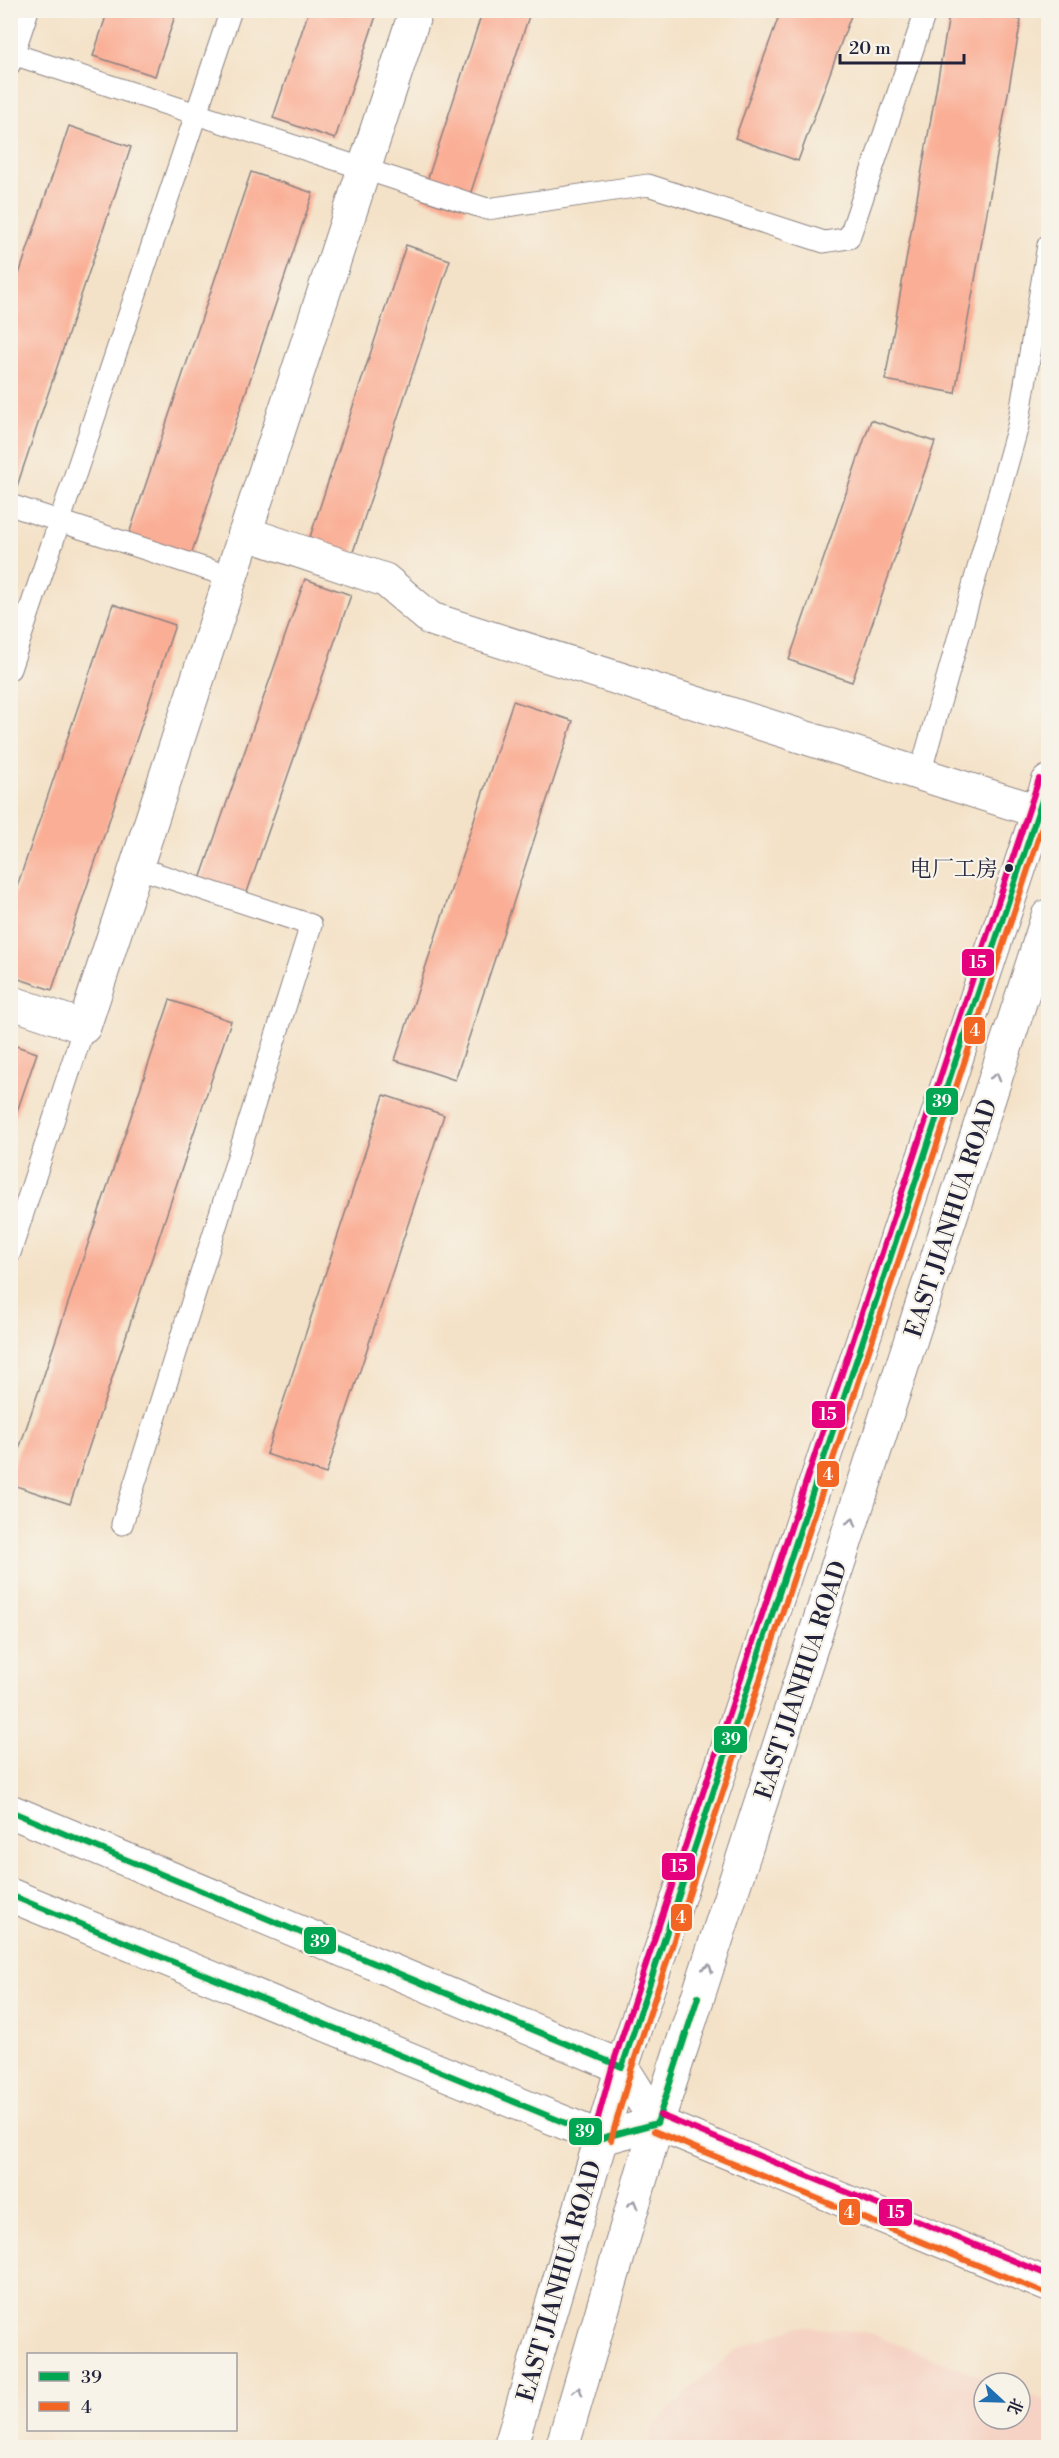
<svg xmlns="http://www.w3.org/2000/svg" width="1059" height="2458" font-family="'Libre Bodoni','Noto Serif SC',serif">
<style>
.built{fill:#f5d2c3}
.building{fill:#faae95}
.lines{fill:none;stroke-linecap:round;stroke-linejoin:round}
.lane-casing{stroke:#8b8282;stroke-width:23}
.street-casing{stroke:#8b8282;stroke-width:35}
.secondary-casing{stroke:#8b8282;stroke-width:35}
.primary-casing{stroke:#8b8282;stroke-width:35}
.lane{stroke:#fff;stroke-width:21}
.street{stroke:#fff;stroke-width:33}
.secondary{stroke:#fff;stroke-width:33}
.primary{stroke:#fff;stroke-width:33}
.bus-1-casing{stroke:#f7f3e8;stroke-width:10}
.bus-2-casing{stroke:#f7f3e8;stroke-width:10}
.bus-3-casing{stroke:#f7f3e8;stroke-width:10}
.bus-1{stroke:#00a651;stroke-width:6}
.bus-2{stroke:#f26522;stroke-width:6}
.bus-3{stroke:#e5007d;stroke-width:6}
.oneway{stroke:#9c9ca7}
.bus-dot{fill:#22223b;stroke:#f7f3e8;stroke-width:2}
.labels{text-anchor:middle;stroke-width:4.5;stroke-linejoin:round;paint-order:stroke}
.bus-label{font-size:22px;fill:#22223b;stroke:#f7f3e8;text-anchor:end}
.street-label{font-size:24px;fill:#22223b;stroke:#f7f3e8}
.line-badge{stroke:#f7f3e8;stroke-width:2}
.badge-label{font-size:16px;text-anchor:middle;font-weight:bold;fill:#fff}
</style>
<rect width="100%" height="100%" fill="#f7f3e8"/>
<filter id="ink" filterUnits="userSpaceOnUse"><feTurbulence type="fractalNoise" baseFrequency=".0167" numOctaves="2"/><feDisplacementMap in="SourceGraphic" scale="12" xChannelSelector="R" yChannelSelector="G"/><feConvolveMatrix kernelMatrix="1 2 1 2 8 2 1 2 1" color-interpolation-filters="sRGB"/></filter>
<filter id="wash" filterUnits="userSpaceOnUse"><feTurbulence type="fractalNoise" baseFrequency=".008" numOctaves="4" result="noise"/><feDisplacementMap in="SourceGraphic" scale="24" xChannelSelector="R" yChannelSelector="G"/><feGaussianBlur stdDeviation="1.35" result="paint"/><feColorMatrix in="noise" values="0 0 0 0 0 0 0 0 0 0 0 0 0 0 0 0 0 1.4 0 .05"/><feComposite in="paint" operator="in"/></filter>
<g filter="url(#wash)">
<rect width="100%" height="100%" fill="#f4e2c8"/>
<path class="built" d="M797,2326L865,2332L999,2383H984V2419H1020V2391L1048,2402V2447H647L655,2425L697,2382L736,2350Z"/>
<g id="blocks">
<g class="building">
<path d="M108,10H177L155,76L93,56Z"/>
<path d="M309,10H378L335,139L273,118Z"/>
<path d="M483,10H531L464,213L421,199Z"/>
<path d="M781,10H853L798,161L735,138Z"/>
<path d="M950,10H968L1021,20L955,393L885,380Z"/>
<path d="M69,126L131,147L11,504L10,301Z"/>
<path d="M251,172L313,193L190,558L128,537Z"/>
<path d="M406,245L450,260L351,558L308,543Z"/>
<path d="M871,420L935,442L852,682L789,660Z"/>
<path d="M305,579L351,595L245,898L199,882Z"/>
<path d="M113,604L175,625L52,990L10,976V907Z"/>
<path d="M513,701L573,721L455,1080L395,1060Z"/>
<path d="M170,1000L231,1021L70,1504L10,1484V1476Z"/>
<path d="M10,1044L37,1053L11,1129H10Z"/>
<path d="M384,1095L444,1115L326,1474L266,1454Z"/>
</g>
</g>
</g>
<g filter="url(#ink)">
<use href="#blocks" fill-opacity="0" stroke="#8b8282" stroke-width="1.5"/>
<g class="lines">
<defs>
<g id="lane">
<path d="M10,53L487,209L648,185L824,242L849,238L926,10"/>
<path d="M10,64L28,10"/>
<path d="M10,505L231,577"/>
<path d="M10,669L231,10"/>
<path d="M920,774L1018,426L1048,245"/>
<path d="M10,1253L84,1027"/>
<path d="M122,1524L311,925L136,867"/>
</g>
<g id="street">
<path d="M245,533L385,580L431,619L1040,812"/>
<path d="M10,1002L84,1027L416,10"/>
</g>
<path id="secondary" d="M10,1811L622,2067L657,2123L602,2138L10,1895"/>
<g id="primary">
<path d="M657,2123L1048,2285"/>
<path d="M510,2448L622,2067L1048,782"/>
<path d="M562,2448L657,2123L1048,916"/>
</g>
</defs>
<use href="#lane" class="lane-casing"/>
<use href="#street" class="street-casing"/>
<use href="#secondary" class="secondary-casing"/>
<use href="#primary" class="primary-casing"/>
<use href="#lane" class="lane"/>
<use href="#street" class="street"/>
<use href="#secondary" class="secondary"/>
<use href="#primary" class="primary"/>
<defs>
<g id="bus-1">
<path d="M10,1811L622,2067L1048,782"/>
<path d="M10,1895L602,2138L657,2123L698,1997"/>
</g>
<g id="bus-2">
<path d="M654,2131L1045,2293"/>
<path d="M611,2140L631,2070L1048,809"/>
</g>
<g id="bus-3">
<path d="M660,2115L1048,2275"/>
<path d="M593,2136L613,2064L1039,779"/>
</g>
</defs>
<use href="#bus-1" class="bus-1-casing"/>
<use href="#bus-2" class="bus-2-casing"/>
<use href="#bus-3" class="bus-3-casing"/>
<use href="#bus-1" class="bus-1"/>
<use href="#bus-2" class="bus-2"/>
<use href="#bus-3" class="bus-3"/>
</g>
<defs><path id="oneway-chevron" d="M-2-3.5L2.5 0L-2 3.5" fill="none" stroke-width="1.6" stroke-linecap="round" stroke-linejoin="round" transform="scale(1.5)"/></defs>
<g class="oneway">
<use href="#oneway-chevron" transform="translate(996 1077) rotate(-72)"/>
<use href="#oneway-chevron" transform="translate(852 1522) rotate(-72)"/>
<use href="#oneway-chevron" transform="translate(708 1968) rotate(-72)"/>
<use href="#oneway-chevron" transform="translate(633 2204) rotate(-74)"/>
<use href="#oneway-chevron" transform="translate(578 2391) rotate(-74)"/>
</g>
</g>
<circle class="bus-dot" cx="1009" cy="868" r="5"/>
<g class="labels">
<g class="bus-label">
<text x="998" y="876">电厂工房</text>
</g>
<g class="street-label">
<text transform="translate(951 1218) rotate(-72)" y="8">EAST JIANHUA ROAD</text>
<text transform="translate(801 1680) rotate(-72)" y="8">EAST JIANHUA ROAD</text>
<text transform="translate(559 2281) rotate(-74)" y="8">EAST JIANHUA ROAD</text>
</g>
</g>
<g class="line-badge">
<rect x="961" y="948" width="34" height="29" rx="6" fill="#e5007d"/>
<rect x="963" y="1016" width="23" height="29" rx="6" fill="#f26522"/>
<rect x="925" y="1087" width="34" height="29" rx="6" fill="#00a651"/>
<rect x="811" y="1400" width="35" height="29" rx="6" fill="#e5007d"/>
<rect x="816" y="1460" width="24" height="28" rx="6" fill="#f26522"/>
<rect x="713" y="1725" width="35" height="29" rx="6" fill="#00a651"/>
<rect x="661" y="1852" width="35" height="29" rx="6" fill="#e5007d"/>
<rect x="670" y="1903" width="23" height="29" rx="6" fill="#f26522"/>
<rect x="303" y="1926" width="34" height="29" rx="6" fill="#00a651"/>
<rect x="568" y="2117" width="35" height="29" rx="6" fill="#00a651"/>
<rect x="838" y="2198" width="23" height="28" rx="6" fill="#f26522"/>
<rect x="878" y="2198" width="35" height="29" rx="6" fill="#e5007d"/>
</g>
<g class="badge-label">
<text x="978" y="968">15</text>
<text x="975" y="1036">4</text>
<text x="942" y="1107">39</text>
<text x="828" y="1420">15</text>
<text x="828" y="1480">4</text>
<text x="731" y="1745">39</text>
<text x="679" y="1872">15</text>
<text x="681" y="1923">4</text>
<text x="320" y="1947">39</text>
<text x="585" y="2137">39</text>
<text x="849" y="2218">4</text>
<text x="896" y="2218">15</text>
</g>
<rect width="1059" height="2458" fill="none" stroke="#f7f3e8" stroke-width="36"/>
<rect x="27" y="2353" width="210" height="78" fill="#f7f3e8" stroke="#a29fa3" stroke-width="1.5"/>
<rect x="39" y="2372" width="30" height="9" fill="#00a651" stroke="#a29fa3" stroke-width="1.5"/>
<text x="81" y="2383" font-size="18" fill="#22223b">39</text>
<rect x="39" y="2402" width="30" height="9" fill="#f26522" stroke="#a29fa3" stroke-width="1.5"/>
<text x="81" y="2413" font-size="18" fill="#22223b">4</text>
<g transform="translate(1002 2401) rotate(112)"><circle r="28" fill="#f7f3e8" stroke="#a29fa3" stroke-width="1.5"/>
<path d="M0-4.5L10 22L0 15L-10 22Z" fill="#1f6fb2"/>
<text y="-9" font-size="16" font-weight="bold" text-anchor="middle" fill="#22223b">北</text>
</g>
<path d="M840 54v9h124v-9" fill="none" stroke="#22223b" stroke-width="3"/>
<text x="849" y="54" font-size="18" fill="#22223b" stroke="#f7f3e8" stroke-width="4.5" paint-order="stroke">20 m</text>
</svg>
